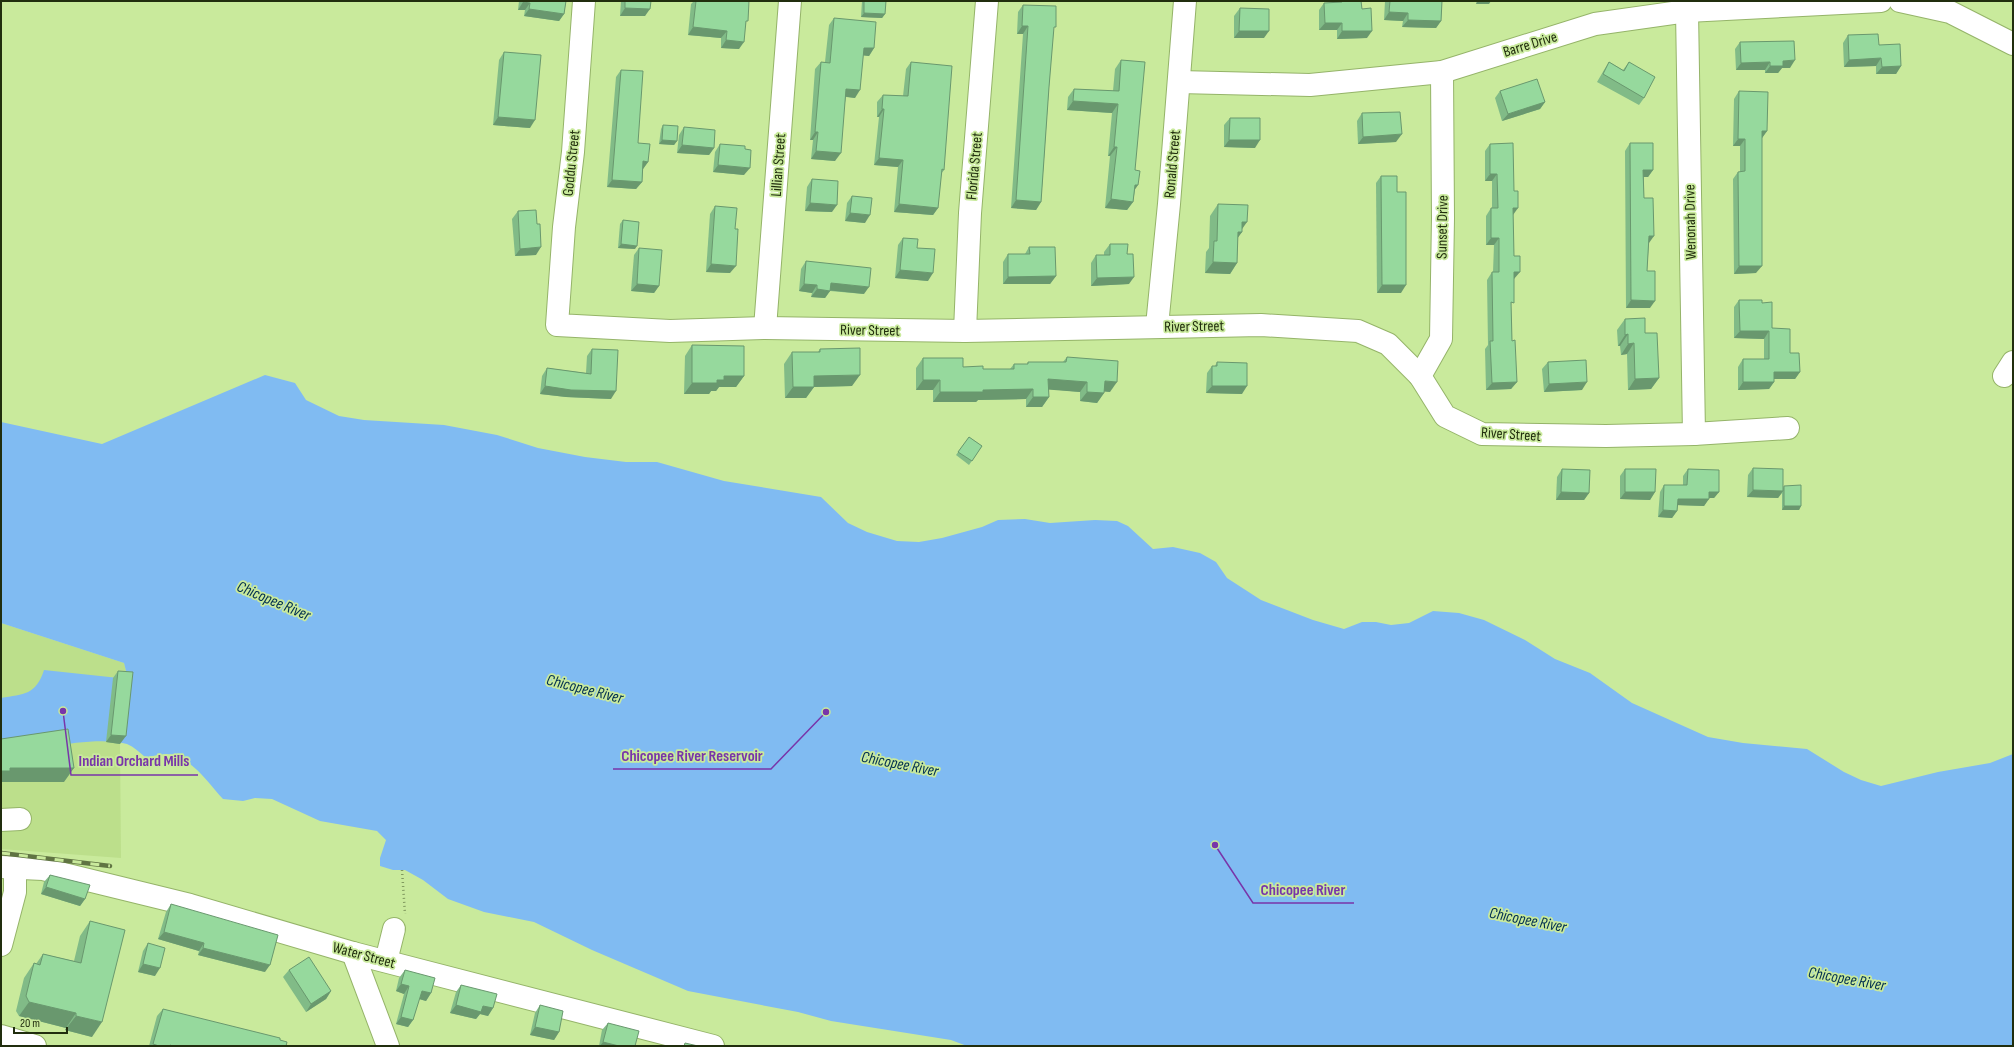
<svg xmlns="http://www.w3.org/2000/svg" width="2014" height="1047" font-family="'Sofia Sans Condensed',sans-serif">
<style>
.built{fill:#bcdf8b}
.water{fill:#80bbf2}
.lines{fill:none;stroke-linecap:round;stroke-linejoin:round}
.minor-casing{stroke:#95b469;stroke-width:24}
.path{stroke:#819a5f;stroke-width:2.5;stroke-dasharray:1 3;stroke-linecap:butt}
.minor{stroke:#fff;stroke-width:22}
.rail-casing{stroke:#607443;stroke-width:4.5}
.rail{stroke:#c9ea9c;stroke-width:3;stroke-dasharray:9;stroke-linecap:butt}
.wall{fill:#81bb87}
.shaded-wall{fill:#69986e}
.building{fill:#96d99d;stroke:#69986e}
.labels{text-anchor:middle;stroke-width:3.5;stroke-linejoin:round;paint-order:stroke}
.street-label{font-size:15px;fill:#212e0e;stroke:#c9ea9c}
.water-label{font-size:16px;font-style:italic;fill:#002e50;stroke:#c9ea9c}
.leader{fill:none;stroke:#7835a9;stroke-width:1.5}
.callout-dot{fill:#7835a9;stroke:#c9ea9c;stroke-width:1.5}
.callout-label{font-size:16px;text-anchor:middle;font-weight:bold;fill:#7835a9;stroke:#c9ea9c;stroke-width:3.5;stroke-linejoin:round;paint-order:stroke}
</style>
<rect width="100%" height="100%" fill="#c9ea9c"/>
<path class="built" d="M1,623L124,663L128,679L120,744L121,858L1,849Z"/>
<path class="water" d="M265,375L295,383L306,400L339,416L364,420L444,425L497,435L538,448L585,457L626,462H657L724,481L821,497L848,523L867,532L897,541L919,542L942,538L982,527L998,520L1025,519L1050,523L1095,520L1117,521L1128,526L1153,549L1173,547L1200,553L1216,562L1227,578L1261,600L1313,620L1344,629L1362,622H1376L1391,625L1409,623L1433,611L1459,613L1484,620L1525,640L1555,659L1590,673L1632,703L1708,737L1743,743L1807,749L1844,772L1861,780L1881,786L1938,772L1990,763L2013,754V1046H967L951,1040L831,1021L798,1012L688,991L592,950L534,922L484,912L448,899L423,880L405,870H393L380,866V858L386,840L377,831L320,821L272,799L255,798L243,801L223,799C208,783 190,755 166,754C159,754 152,757 145,757C139,752 134,747 127,744C94,735 36,750 1,755V698C24,694 36,695 44,670L128,679L124,663L1,623V422L102,444Z"/>
<g class="lines">
<defs>
<g id="minor">
<path d="M584,1L573,152L564,227L557,325L670,331L765,328L965,331L1261,325L1358,331L1388,344L1420,376L1445,416L1482,434L1606,436L1694,434L1788,428"/>
<path d="M1900,1L1950,12L2013,44"/>
<path d="M1687,11L1694,434"/>
<path d="M1179,82L1310,85L1442,72L1595,24L1687,11L1881,1"/>
<path d="M1157,326L1169,204L1185,1"/>
<path d="M765,328L790,1"/>
<path d="M965,331L970,213L987,1"/>
<path d="M1420,376L1441,339L1443,218L1442,72"/>
<path d="M2004,376L2013,362"/>
<path d="M1,820L20,819"/>
<path d="M1,867L43,869L190,905L353,953L713,1046"/>
<path d="M1,945L15,892V868"/>
<path d="M353,953L388,1046"/>
<path d="M386,961L394,929"/>
<path d="M1,1036L35,1046"/>
</g>
</defs>
<use href="#minor" class="minor-casing"/>
<path class="path" d="M402,870L405,914"/>
<use href="#minor" class="minor"/>
<defs>
<path id="rail" d="M1,853L110,866"/>
</defs>
<use href="#rail" class="rail-casing"/>
<use href="#rail" class="rail"/>
</g>
<g class="wall">
<path d="M519,1H566L564,14L559,21L524,16L525,10H518Z"/>
<path d="M621,1H651L645,16H620Z"/>
<path d="M694,1H745L746,24L739,49L721,48V38L688,35L691,4Z"/>
<path d="M862,1H886L885,14L882,18L861,17Z"/>
<path d="M1341,1H1361L1362,9L1367,38L1337,39V30H1319V10L1324,3L1340,2Z"/>
<path d="M1385,1H1442L1441,21L1436,28L1402,27L1403,21L1384,20Z"/>
<path d="M1023,5L1053,30L1049,87L1041,202L1036,210L1011,208L1023,34H1017L1018,12Z"/>
<path d="M1240,8L1264,38H1234V16Z"/>
<path d="M834,18L874,48L869,56L863,55L855,98L846,97L835,161L811,159L813,140H810L815,69L821,62H825L829,25Z"/>
<path d="M1848,35L1879,45L1901,66L1896,74H1876V66L1844,67L1843,43Z"/>
<path d="M1740,42L1790,68H1782L1778,73H1765V70H1736L1735,49Z"/>
<path d="M504,52L530,128L493,125L499,60Z"/>
<path d="M1121,60L1135,170V190L1133,202L1127,210L1105,208L1110,156H1108L1112,113L1067,110L1068,97L1074,89L1113,91L1115,69Z"/>
<path d="M911,62L944,170L941,174L938,208L933,215L894,212L898,167L874,165L879,117H877V102L883,95L903,96L906,69Z"/>
<path d="M1609,62L1623,70L1629,62L1644,98L1639,105L1597,82L1604,70Z"/>
<path d="M621,70L638,143L648,162L643,169L642,182L636,189L607,187L616,77Z"/>
<path d="M1500,91L1545,102L1540,109L1502,121L1495,98Z"/>
<path d="M1739,91L1767,131L1762,138L1756,273L1734,274L1733,179L1738,172H1740V146H1733L1734,99Z"/>
<path d="M1362,113L1396,142L1358,144L1357,121Z"/>
<path d="M1230,118L1255,148L1224,147V125Z"/>
<path d="M663,125L677,141L674,145L659,144L661,129Z"/>
<path d="M684,127L714,148L709,155L677,153L679,135Z"/>
<path d="M1630,143L1653,170L1648,177H1644V198L1649,243L1647,271L1650,308H1626L1625,151Z"/>
<path d="M720,144L744,175L713,172L715,152Z"/>
<path d="M1490,144L1513,214L1514,279L1511,306L1512,341L1517,382L1511,389L1486,390L1485,349L1488,345L1487,280L1492,272H1493L1494,245H1486V216L1491,208H1492V181H1485V151Z"/>
<path d="M1381,176L1397,192L1401,293H1377L1376,183Z"/>
<path d="M812,179L832,212L805,211L807,187Z"/>
<path d="M852,196L865,223L845,221L847,203Z"/>
<path d="M1218,204L1242,230V232L1238,237L1237,263L1230,274L1205,273L1206,252L1209,248L1210,216Z"/>
<path d="M715,206L730,273L706,272L710,214Z"/>
<path d="M518,211L536,255L515,256L512,219Z"/>
<path d="M623,220L635,249L618,248L620,224Z"/>
<path d="M903,238L917,248L928,281L895,278L898,245Z"/>
<path d="M1110,244L1127,254L1129,284L1091,286V263L1096,255H1104V252Z"/>
<path d="M1029,247L1056,276L1050,284H1003V262L1008,254H1025Z"/>
<path d="M639,248L659,286L654,293L631,291L634,255Z"/>
<path d="M806,261L864,294L830,291L825,298L811,297L812,293L799,291L801,269Z"/>
<path d="M1739,300L1762,303L1772,328L1790,353L1800,372L1795,379H1774V382L1769,389L1738,390V367L1743,359H1764V339L1734,338V307Z"/>
<path d="M1625,319L1645,333L1659,378L1651,389L1628,390L1627,354L1621,355L1620,346H1618L1617,330Z"/>
<path d="M692,345L744,376L736,387H719L716,391H711L709,394H684L685,356Z"/>
<path d="M592,349L611,399L566,397L540,394L542,376L547,368L586,373L587,356Z"/>
<path d="M820,349L852,386L814,387L806,398H785L784,364L792,352H818Z"/>
<path d="M1067,357L1110,392L1104,391V393L1097,403L1080,401V392L1049,389V397L1042,407H1026V399L978,400L976,402H933V390H916V368L923,358L963,367L983,369H1010L1014,364H1027L1028,362H1063Z"/>
<path d="M1217,362L1242,394L1206,393L1207,373L1212,366H1215Z"/>
<path d="M1548,362L1582,390L1544,392L1542,369Z"/>
<path d="M969,437L982,446L969,465L956,455Z"/>
<path d="M1753,468L1783,488L1784,486L1801,506L1799,510H1782V493L1778,498L1747,497L1748,475Z"/>
<path d="M1562,469L1589,493L1584,500H1556L1557,477Z"/>
<path d="M1625,469L1655,492L1650,500L1620,499V476Z"/>
<path d="M1688,469L1719,492L1714,498H1709L1704,506L1678,505L1677,511L1672,518L1658,517L1660,492L1664,485H1683V476Z"/>
<path d="M118,671L120,744L106,742L113,678Z"/>
<path d="M50,875L85,899L80,906L41,894L44,882Z"/>
<path d="M171,904L265,972L198,955L199,951L158,939L166,912Z"/>
<path d="M90,921L92,1037L65,1030L66,1028L19,1016L16,1011L24,978L34,963L36,964L43,954L74,961L80,936Z"/>
<path d="M148,943L155,976L138,972L143,951Z"/>
<path d="M289,970L331,991L326,999L306,1012L283,977Z"/>
<path d="M405,970L431,993L426,1001L419,999L413,1020L408,1027L396,1024L404,994L396,991L399,978Z"/>
<path d="M461,985L493,1008L488,1016L480,1014L476,1019L450,1013L456,992Z"/>
<path d="M540,1005L559,1032L554,1040L530,1035L535,1013Z"/>
<path d="M163,1009L280,1040L286,1046H149L157,1016Z"/>
<path d="M608,1023L635,1046H599L602,1030Z"/>
</g>
<g class="shaded-wall">
<path d="M1477,1H1491L1489,4H1476Z"/>
<path d="M523,2L530,3L525,10H518Z"/>
<path d="M625,8L650,9L645,16H620Z"/>
<path d="M529,9L564,14L559,21L524,16Z"/>
<path d="M1389,12L1408,13L1403,21L1384,20Z"/>
<path d="M864,13L885,14L882,18L861,17Z"/>
<path d="M1408,20L1441,21L1436,28L1402,27Z"/>
<path d="M1325,23H1342L1337,30H1319Z"/>
<path d="M1022,26H1028L1023,34H1017Z"/>
<path d="M693,27L727,31L721,38L688,35Z"/>
<path d="M1239,31H1269L1264,38H1234Z"/>
<path d="M1342,31H1372L1367,38L1337,39Z"/>
<path d="M726,40L744,42L739,49L721,48Z"/>
<path d="M864,48H874L869,56L859,55Z"/>
<path d="M1881,58L1876,66L1844,67L1849,60Z"/>
<path d="M1795,60L1790,68H1782L1778,73H1765L1770,66L1783,61Z"/>
<path d="M1770,62L1765,70H1736L1741,63Z"/>
<path d="M1901,66L1896,74H1876L1882,67Z"/>
<path d="M846,89L860,90L855,98L841,96Z"/>
<path d="M1073,101L1118,104L1112,113L1067,110Z"/>
<path d="M1545,102L1540,109L1502,121L1508,114Z"/>
<path d="M882,109H884L879,117H877Z"/>
<path d="M498,117L535,120L530,128L493,125Z"/>
<path d="M1762,131H1767L1762,138Z"/>
<path d="M815,132H818L813,140H810Z"/>
<path d="M1402,134L1396,142L1358,144L1363,137Z"/>
<path d="M1738,139H1745L1740,146H1733Z"/>
<path d="M662,140L677,141L674,145L659,144Z"/>
<path d="M1229,140H1260L1255,148L1224,147Z"/>
<path d="M682,145L714,148L709,155L677,153Z"/>
<path d="M1114,147H1117L1110,156H1108Z"/>
<path d="M816,151L841,153L835,161L811,159Z"/>
<path d="M879,158L903,160L898,167L874,165Z"/>
<path d="M643,161L648,162L643,169H638Z"/>
<path d="M718,165L750,168L744,175L713,172Z"/>
<path d="M1643,170H1653L1648,177H1638Z"/>
<path d="M1490,174H1497L1492,181H1485Z"/>
<path d="M612,180L642,182L636,189L607,187Z"/>
<path d="M1135,185H1138L1132,194Z"/>
<path d="M1111,199L1133,202L1127,210L1105,208Z"/>
<path d="M1016,200L1041,202L1036,210L1011,208Z"/>
<path d="M810,203L837,205L832,212L805,211Z"/>
<path d="M899,204L938,208L933,215L894,212Z"/>
<path d="M1513,208H1518L1513,215Z"/>
<path d="M850,213L870,215L865,223L845,221Z"/>
<path d="M1242,222H1247L1240,232H1242L1234,243Z"/>
<path d="M1649,236H1654L1649,243H1644Z"/>
<path d="M1491,238H1499L1494,245H1486Z"/>
<path d="M621,244L637,246L635,249L618,248Z"/>
<path d="M541,247L536,255L515,256L520,249Z"/>
<path d="M1213,262L1237,263L1230,274L1205,273Z"/>
<path d="M711,264L736,266L730,273L706,272Z"/>
<path d="M1739,266H1762L1756,273L1734,274Z"/>
<path d="M900,270L933,273L928,281L895,278Z"/>
<path d="M1514,272H1520L1514,279Z"/>
<path d="M1056,276L1050,284H1003L1008,277Z"/>
<path d="M1134,277L1129,284L1091,286L1097,278Z"/>
<path d="M831,283L869,287L864,294L826,290Z"/>
<path d="M637,284L659,286L654,293L631,291Z"/>
<path d="M804,284L817,285L812,293L799,291Z"/>
<path d="M1382,285H1406L1401,293H1377Z"/>
<path d="M817,289L830,291L825,298L811,297Z"/>
<path d="M1631,300L1655,301L1650,308H1626Z"/>
<path d="M1740,331H1769L1764,339L1734,338Z"/>
<path d="M1628,334L1620,346H1618L1625,335Z"/>
<path d="M1634,343L1627,354L1621,355L1628,344Z"/>
<path d="M1774,372H1800L1795,379H1768Z"/>
<path d="M860,375L852,386L814,387L806,398H785L793,387L814,376Z"/>
<path d="M724,376H744L736,387H719L716,391H711L709,394H684L692,383L717,380Z"/>
<path d="M1659,378L1651,389L1628,390L1635,379Z"/>
<path d="M1048,379L1087,382L1080,392L1041,389Z"/>
<path d="M923,380H940L933,390H916Z"/>
<path d="M1105,381L1117,382L1110,392L1098,391Z"/>
<path d="M1517,382L1511,389L1486,390L1492,383Z"/>
<path d="M1587,382L1582,390L1544,392L1549,384Z"/>
<path d="M1743,382H1774L1769,389L1738,390Z"/>
<path d="M545,386L616,391L611,399L566,397L540,394Z"/>
<path d="M1212,386H1247L1242,394L1206,393Z"/>
<path d="M1033,389L1026,399L978,400L976,402H933L940,392L983,390Z"/>
<path d="M1087,392L1104,393L1097,403L1080,401Z"/>
<path d="M1033,397H1049L1042,407H1026Z"/>
<path d="M1753,490L1783,491L1778,498L1747,497Z"/>
<path d="M1561,492L1589,493L1584,500H1556Z"/>
<path d="M1625,492H1655L1650,500L1620,499Z"/>
<path d="M1709,492H1719L1714,498H1705Z"/>
<path d="M1678,499H1709L1704,506L1674,505Z"/>
<path d="M1784,506H1801L1799,510H1782Z"/>
<path d="M1663,510L1677,511L1672,518L1658,517Z"/>
<path d="M111,735L126,736L120,744L106,742Z"/>
<path d="M10,768H74L64,782H2L1,784V771Z"/>
<path d="M46,887L85,899L80,906L41,894Z"/>
<path d="M164,932L204,943L199,951L158,939Z"/>
<path d="M203,948L270,965L265,972L198,955Z"/>
<path d="M143,964L160,968L155,976L138,972Z"/>
<path d="M401,984L409,986L404,994L396,991Z"/>
<path d="M331,991L326,999L306,1012L311,1004Z"/>
<path d="M422,991L431,993L426,1001L416,998Z"/>
<path d="M29,1002L76,1013L66,1028L19,1016Z"/>
<path d="M456,1005L483,1006L493,1008L488,1016L480,1014L476,1019L450,1013Z"/>
<path d="M76,1016L102,1022L92,1037L65,1030Z"/>
<path d="M401,1017L413,1020L408,1027L396,1024Z"/>
<path d="M535,1027L559,1032L554,1040L530,1035Z"/>
<path d="M603,1042L619,1046H600Z"/>
</g>
<g class="building">
<path d="M523,1H566L564,14L529,9L530,3L523,2Z"/>
<path d="M625,1H651L650,9L625,8Z"/>
<path d="M696,1H749L748,21H746L744,42L726,40L727,31L693,27Z"/>
<path d="M864,1H886L885,14L864,13Z"/>
<path d="M1342,1H1361L1362,9L1371,8L1372,31H1342V23H1325L1324,3L1342,2Z"/>
<path d="M1390,1H1442L1441,21L1408,20V13L1389,12Z"/>
<path d="M1023,5L1056,6V27H1054L1049,87L1041,202L1016,200L1028,26H1022Z"/>
<path d="M1240,8L1269,9V31H1239Z"/>
<path d="M834,18L876,22L874,48H864L860,90L846,89L841,153L816,151L818,132H815L821,62L830,63Z"/>
<path d="M1878,34L1879,45L1900,44L1901,66L1882,67L1881,58L1849,60L1848,35Z"/>
<path d="M1794,41L1795,60L1783,61V66H1770V62L1741,63L1740,42Z"/>
<path d="M504,52L541,55L535,120L498,117Z"/>
<path d="M1121,60L1145,62L1135,170L1140,171L1138,185H1135L1133,202L1111,199L1117,147H1114L1118,104L1073,101L1074,89L1119,91Z"/>
<path d="M911,62L952,66L944,170L942,169L938,208L899,204L903,160L879,158L884,109H882L883,95L908,96Z"/>
<path d="M1609,62L1624,71L1629,62L1655,77L1644,98L1603,74Z"/>
<path d="M621,70L643,71L638,143L650,144L648,162L643,161L642,182L612,180Z"/>
<path d="M1537,79L1545,102L1508,114L1500,91Z"/>
<path d="M1739,91L1768,92L1767,131H1762V266H1739L1738,172L1745,171V139H1738Z"/>
<path d="M1400,112L1402,134L1363,137L1362,113Z"/>
<path d="M1230,118H1260V140H1229Z"/>
<path d="M663,125L678,126L677,141L662,140Z"/>
<path d="M684,127L715,130L714,148L682,145Z"/>
<path d="M1513,143L1514,191H1518V208H1513L1514,256H1520V272H1514V303L1511,302L1512,341L1515,340L1517,382L1492,383L1490,341H1493L1492,272H1499V238H1491V208H1498L1497,174H1490V144Z"/>
<path d="M1630,143H1653V170H1643L1644,198H1653L1654,236H1649L1647,271H1655V301L1631,300Z"/>
<path d="M720,144L745,146V149L751,150L750,168L718,165Z"/>
<path d="M1381,176H1397V192H1406V285H1382Z"/>
<path d="M812,179L838,181L837,205L810,203Z"/>
<path d="M852,196L872,198L870,215L850,213Z"/>
<path d="M1218,204L1248,205L1247,222H1242V232H1238L1237,263L1213,262L1214,241H1217Z"/>
<path d="M715,206L737,208L735,229H738L736,266L711,264Z"/>
<path d="M536,210L537,224H540L541,247L520,249L518,211Z"/>
<path d="M623,220L639,222L637,246L621,244Z"/>
<path d="M903,238L918,239L917,248L935,249L933,273L900,270Z"/>
<path d="M1110,244H1128L1127,254H1133L1134,277L1097,278L1096,255H1110Z"/>
<path d="M1029,247H1055L1056,276L1008,277V254H1030Z"/>
<path d="M639,248L662,250L659,286L637,284Z"/>
<path d="M806,261L871,268L869,287L831,283L830,291L817,289V285L804,284Z"/>
<path d="M1739,300H1762V303L1772,302V328L1790,329V353H1799L1800,372H1774V382H1743V359H1769V331H1740Z"/>
<path d="M1645,318V333H1657L1659,378L1635,379L1634,343L1628,344V334L1625,335V319Z"/>
<path d="M692,345L744,346V376H724V380H717V383H692Z"/>
<path d="M860,348V375L814,376V387H793L792,352H820V349Z"/>
<path d="M592,349L618,350L616,391L571,390L545,386L547,368L591,374Z"/>
<path d="M1067,357L1118,361L1117,382L1105,381L1104,393L1087,392V382L1048,379L1049,397H1033V389L983,390V392H940V380H923V358H963V367L983,366V369H1014V364H1028V362H1066Z"/>
<path d="M1586,360L1587,382L1549,384L1548,362Z"/>
<path d="M1217,362L1247,363V386H1212V366H1217Z"/>
<path d="M969,437L982,446L972,461L958,452Z"/>
<path d="M1753,468L1783,469V491L1753,490Z"/>
<path d="M1562,469L1590,470L1589,493L1561,492Z"/>
<path d="M1625,469H1656L1655,492H1625Z"/>
<path d="M1688,469L1719,470V492H1709V499H1678L1677,511L1663,510L1664,485H1687Z"/>
<path d="M1801,485V506H1784V486Z"/>
<path d="M118,671L133,672L126,736L111,735Z"/>
<path d="M68,729L74,768H10V771H1V739Z"/>
<path d="M50,875L90,885L85,899L46,887Z"/>
<path d="M171,904L278,935L270,965L203,948L204,943L164,932Z"/>
<path d="M90,921L125,930L102,1022L76,1016V1013L29,1002L26,996L34,963L40,965L43,954L81,963Z"/>
<path d="M148,943L165,948L160,968L143,964Z"/>
<path d="M309,957L331,991L311,1004L289,970Z"/>
<path d="M405,970L435,978L431,993L422,991L413,1020L401,1017L409,986L401,984Z"/>
<path d="M461,985L497,994L493,1008L483,1006L481,1012L456,1005Z"/>
<path d="M540,1005L563,1011L559,1032L535,1027Z"/>
<path d="M163,1009L280,1038V1040L287,1042L286,1046H173L170,1045V1046H159L153,1044Z"/>
<path d="M608,1023L639,1031L635,1046H619L603,1042Z"/>
<path d="M685,1043L698,1046H684Z"/>
</g>
<g class="labels">
<g class="street-label">
<text transform="translate(1530 44) rotate(-17)" y="5">Barre Drive</text>
<text transform="translate(571 163) rotate(-84)" y="5">Goddu Street</text>
<text transform="translate(1172 164) rotate(-85)" y="5">Ronald Street</text>
<text transform="translate(778 165) rotate(-86)" y="5">Lillian Street</text>
<text transform="translate(974 166) rotate(-85)" y="5">Florida Street</text>
<text transform="translate(1690 222) rotate(-91)" y="5">Wenonah Drive</text>
<text transform="translate(1442 227) rotate(-89)" y="5">Sunset Drive</text>
<text transform="translate(1194 326) rotate(-1)" y="5">River Street</text>
<text transform="translate(870 330) rotate(1)" y="5">River Street</text>
<text transform="translate(1511 434) rotate(4)" y="5">River Street</text>
<text transform="translate(364 955) rotate(15)" y="5">Water Street</text>
</g>
<g class="water-label">
<text transform="translate(274 600) rotate(23)" y="6">Chicopee River</text>
<text transform="translate(585 688) rotate(14)" y="6">Chicopee River</text>
<text transform="translate(900 763) rotate(11)" y="6">Chicopee River</text>
<text transform="translate(1528 919) rotate(11)" y="6">Chicopee River</text>
<text transform="translate(1847 978) rotate(10)" y="6">Chicopee River</text>
</g>
</g>
<path class="leader" d="M826 712L771 769H613M63 711L71 775H198M1215 845L1253 903H1354"/>
<g class="callout-dot">
<circle cx="826" cy="712" r="4"/>
<circle cx="63" cy="711" r="4"/>
<circle cx="1215" cy="845" r="4"/>
</g>
<g class="callout-label">
<text x="692" y="761">Chicopee River Reservoir</text>
<text x="134" y="766">Indian Orchard Mills</text>
<text x="1303" y="895">Chicopee River</text>
</g>
<rect width="2014" height="1047" fill="none" stroke="#212e0e" stroke-width="4"/>
<path d="M14 1027v6h53v-6" fill="none" stroke="#212e0e" stroke-width="2"/>
<text x="20" y="1027" font-size="12" fill="#212e0e" stroke="#c9ea9c" stroke-width="3" paint-order="stroke">20 m</text>
</svg>
